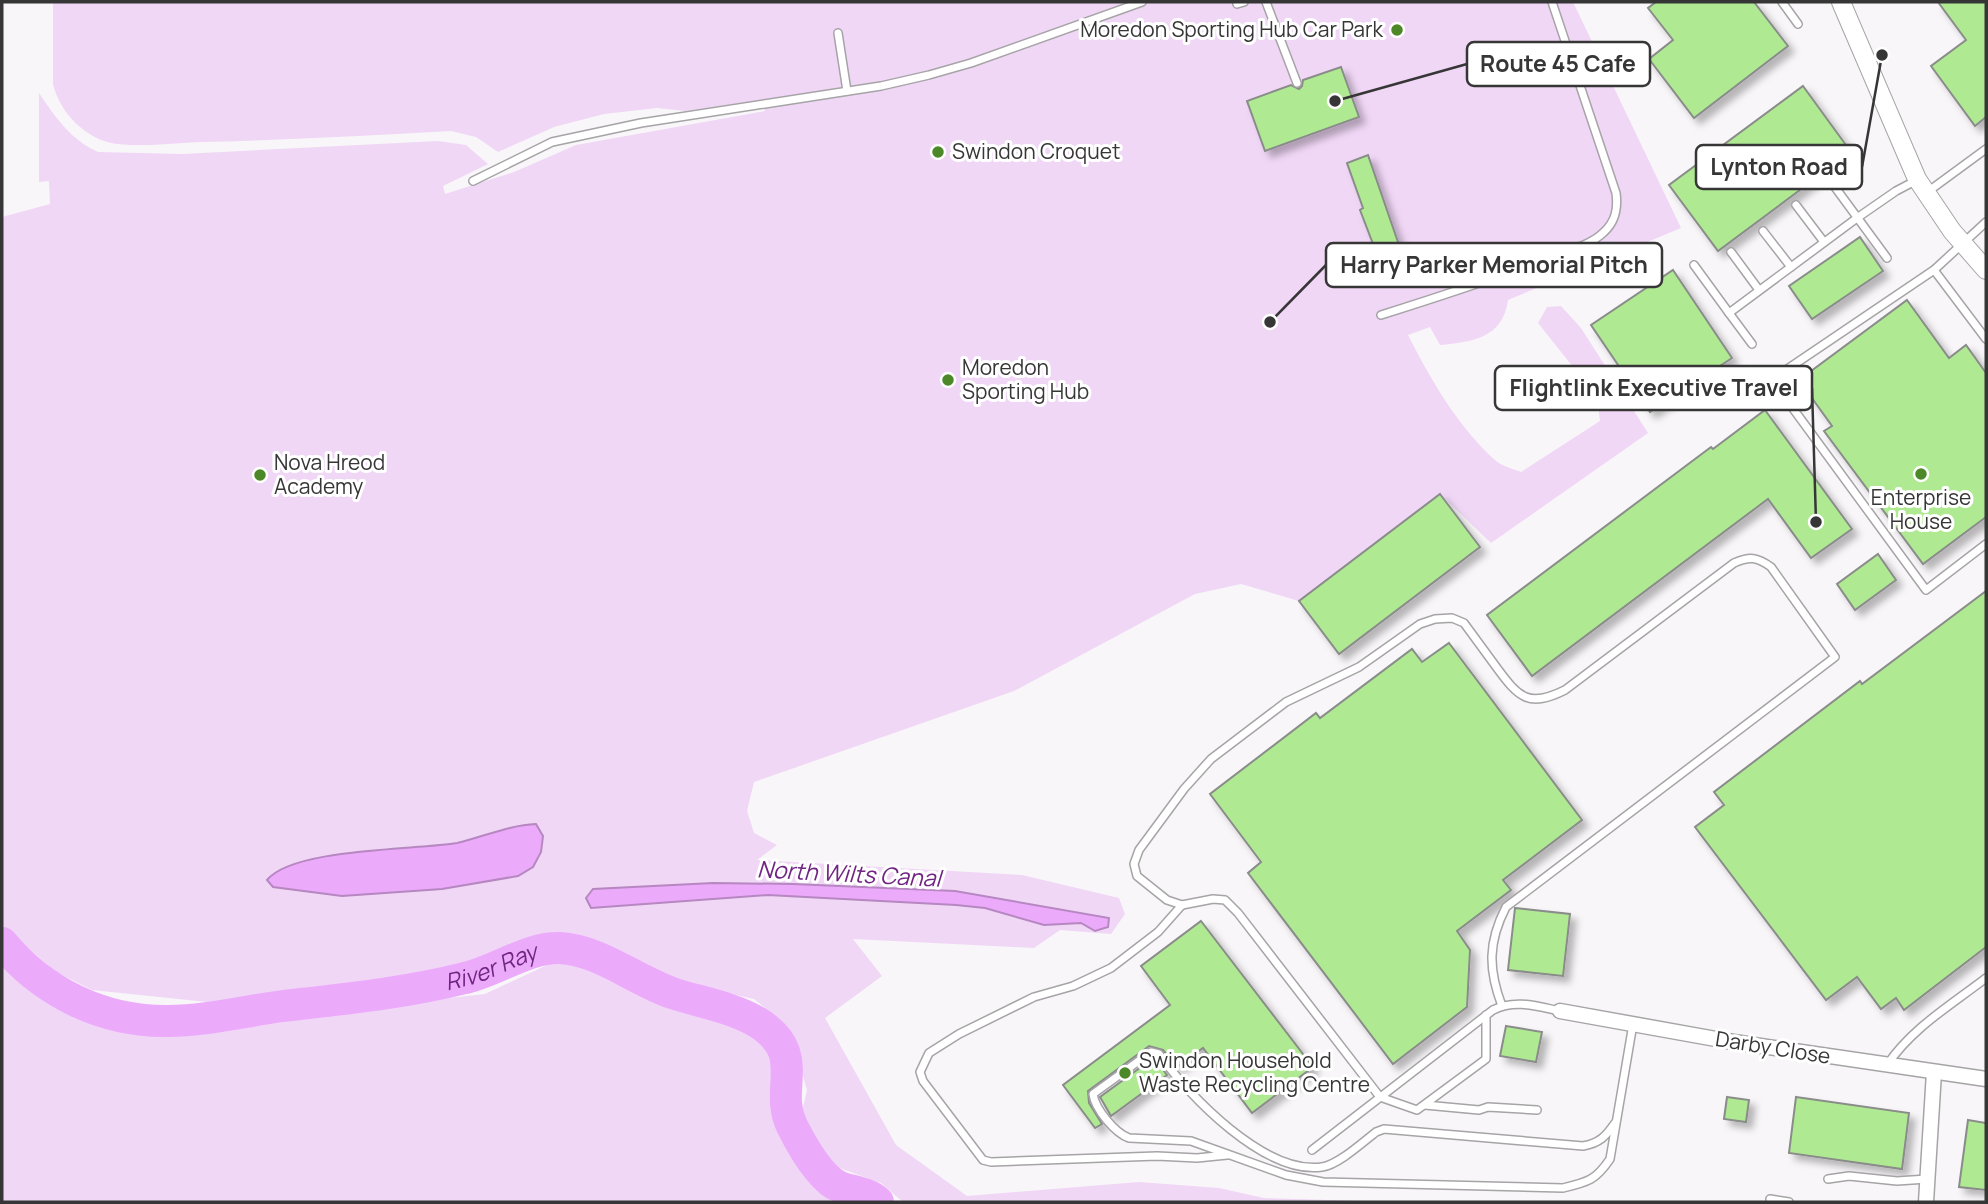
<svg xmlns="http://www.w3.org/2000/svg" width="1988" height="1204" font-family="Manrope,sans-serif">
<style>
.green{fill:#f0d7f6;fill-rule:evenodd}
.water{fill:#ecaafb;stroke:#b687c0;stroke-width:2}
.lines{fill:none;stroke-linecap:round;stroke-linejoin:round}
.river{stroke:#ecaafb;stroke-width:32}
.building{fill:#afea93;stroke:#8a8c8a;stroke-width:2;filter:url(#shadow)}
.service-casing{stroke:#a6a4a6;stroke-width:10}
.minor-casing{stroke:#a6a4a6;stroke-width:17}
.tertiary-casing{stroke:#a6a4a6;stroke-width:20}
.service{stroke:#fff;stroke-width:7}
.minor{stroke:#fff;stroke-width:14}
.tertiary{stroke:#fff;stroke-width:18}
.poi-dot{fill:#4c8827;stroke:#fff;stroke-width:2.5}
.labels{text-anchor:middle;stroke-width:6;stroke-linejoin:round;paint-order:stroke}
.poi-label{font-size:21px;fill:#373637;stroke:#fff;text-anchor:start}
.street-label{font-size:21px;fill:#373637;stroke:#fff}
.water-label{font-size:23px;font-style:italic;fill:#712582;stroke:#fff}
.leader{fill:none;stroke:#373637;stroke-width:2.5}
.callout-dot{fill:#373637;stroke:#fff;stroke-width:2.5}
.callout{fill:#fff;stroke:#373637;stroke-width:2.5}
.callout-label{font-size:23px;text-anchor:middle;font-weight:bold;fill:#373637}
</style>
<defs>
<filter id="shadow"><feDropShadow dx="6" dy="6" stdDeviation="3.5" flood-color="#0004"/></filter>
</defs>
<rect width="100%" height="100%" fill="#f8f6f8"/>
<g class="green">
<path d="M53,2H1573L1681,228L1508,300C1503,338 1472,342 1440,345L1430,327L1408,335C1431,380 1458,427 1496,461C1502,466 1513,469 1521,472L1600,421L1597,397L1538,323L1547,307L1561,306L1581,328L1648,433L1491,543L1440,494L1299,601L1241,584L1195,594L1014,691L754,782L747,811L754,833L777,845L757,860L1022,875L1119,898L1125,914L1111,934L1060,930L1034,948L853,939L882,976L825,1018L896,1145L967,1196L1139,1182L1219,1188L1264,1198L1400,1202H903L881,1183L834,1166L808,1136L801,1117L807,1090L796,1052L780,1020L754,999L664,979L602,946L555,948L474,976L207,1002L92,990L56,972L4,927L2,924V217L50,204L49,181L39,182V93C55,117 71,140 98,152L182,154L438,141L466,145L488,164L443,186L445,194L514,172L576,145L765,111L762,100L685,111L657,108L604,114L554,127L498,152L476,137L451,131C367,136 284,140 200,142C175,143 127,149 104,141C79,132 59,109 53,84ZM483,836L342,896L381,849L454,843ZM713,883L793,884L955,891L1109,918L1095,931L1081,923L1044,925L985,908L956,905L768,895L592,908Z"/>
<path d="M2,947L50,999L122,1029L181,1028L485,994L562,958L595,962L653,998L743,1023L764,1040L776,1063L782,1138L804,1167L854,1202H2Z"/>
</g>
<g class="water">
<path d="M536,824L543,836L541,852L533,867L518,876L442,889L342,896L273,887L267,880C293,848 415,850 457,843C483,837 509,825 536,824Z"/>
<path d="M713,883L793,884L955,891L1109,918L1108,927L1095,931L1081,923L1044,925L985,908L956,905L768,895L591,908L586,898L593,889Z"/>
</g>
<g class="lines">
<path class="river" id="s1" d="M2,943C43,992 102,1022 168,1021C206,1021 245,1011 283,1006C344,999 405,993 465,978C497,971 527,947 560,948C599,950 635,980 672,993C699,1002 732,1007 757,1022C809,1054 773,1088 792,1126C801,1144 820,1179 840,1187C853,1192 867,1192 878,1202"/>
</g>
<g class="building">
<path d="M1656,2H1754L1788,46L1694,118L1649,59L1673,40L1648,8Z"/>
<path d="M1938,2H1986V117L1975,126L1931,66L1966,40Z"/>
<path d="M1341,67L1359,117L1265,151L1247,101L1291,85L1299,89L1302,86L1303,80Z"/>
<path d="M1803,86L1851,152L1718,251L1669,185Z"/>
<path d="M1368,155L1400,248L1378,257L1360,210L1363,208L1347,163Z"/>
<path d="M1860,237L1883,271L1812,319L1789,286Z"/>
<path d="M1673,270L1732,358L1650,412L1591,325Z"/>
<path d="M1907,300L1949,358L1966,345L1986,373V517L1923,564L1824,431L1832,426L1799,380Z"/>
<path d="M1765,410L1852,529L1811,558L1768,499L1532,676L1487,615L1711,447L1713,449Z"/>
<path d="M1440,494L1480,547L1339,654L1299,601Z"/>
<path d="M1878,554L1896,580L1855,610L1837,584Z"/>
<path d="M1986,591V947L1904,1010L1896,998L1881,1009L1857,977L1826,1000L1695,827L1724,805L1714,792L1860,681L1862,684Z"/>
<path d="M1449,643L1582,820L1503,880L1511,890L1457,931L1470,950L1467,1007L1393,1064L1248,873L1261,862L1210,794L1316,713L1320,718L1412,649L1422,662Z"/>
<path d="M1515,908L1570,914L1563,976L1508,970Z"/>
<path d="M1201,921L1313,1067L1252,1113L1203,1048L1177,1067L1163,1050L1149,1046L1088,1091L1089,1103L1102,1124L1095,1128L1063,1085L1170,1005L1141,966Z"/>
<path d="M1506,1026L1542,1032L1536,1062L1500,1056Z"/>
<path d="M1152,1059H1155L1167,1075L1111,1116L1100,1097Z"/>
<path d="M1727,1097L1749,1100L1746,1122L1724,1119Z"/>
<path d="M1796,1097L1909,1113L1902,1169L1789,1153Z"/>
<path d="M1968,1120L1986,1123V1190L1959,1187Z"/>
</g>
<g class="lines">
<defs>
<g id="service">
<path d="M1266,2L1297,83"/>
<path d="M1782,2L1798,24"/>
<path d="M1237,4L1244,2"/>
<path d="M838,33L847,91"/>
<path d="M1829,179L1887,258"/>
<path d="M473,181L552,142L641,123L881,86L929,75L971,63L1142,2"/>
<path d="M1926,193L1986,149"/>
<path d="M1796,205L1824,242"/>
<path d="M1986,222L1934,270L1786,370L1775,384L1926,590L1986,544"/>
<path d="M1763,231L1791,267"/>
<path d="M1731,252L1759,290"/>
<path d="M1694,265L1729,313L1857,218L1896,191L1917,180"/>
<path d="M1934,270L1986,339"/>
<path d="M1729,313L1752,344"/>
<path d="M1381,315C1438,297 1495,279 1551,257C1568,251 1591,245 1604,232C1616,221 1618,208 1616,193L1552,2"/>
<path d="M1182,905L1158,932L1111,968L1073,986L1034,997L959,1034L929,1053L920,1072L923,1081L983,1160L991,1162L1157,1156L1197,1158L1227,1155"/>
<path d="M1486,1015V1059L1417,1110L1380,1097L1238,913L1225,900L1213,899L1182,905L1167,900L1137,876L1134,864L1139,850L1184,789L1211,759L1286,702L1359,667L1420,624L1435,619L1452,618L1464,623C1475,638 1486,653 1497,668C1519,698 1529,708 1565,690L1734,563C1750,556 1757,557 1771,567L1835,657L1506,907C1488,942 1488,969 1502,1006"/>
<path d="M1887,1065C1912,1028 1951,1005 1986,978"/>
<path d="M1425,1105L1479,1110L1488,1107L1537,1110"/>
<path d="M1615,1123C1606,1136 1600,1143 1583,1146L1384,1129L1376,1132C1363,1142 1338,1165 1322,1167C1265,1175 1189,1096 1159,1054L1151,1052L1093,1094C1095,1109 1115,1133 1129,1138L1191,1141L1286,1175L1323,1182L1563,1188C1588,1182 1596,1180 1610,1159L1633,1024"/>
<path d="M1312,1150L1493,1010C1515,999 1536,1006 1560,1011"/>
<path d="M1828,1179L1849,1176L1897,1181L1927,1179"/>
<path d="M1770,1199L1789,1202"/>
</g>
<g id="minor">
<path d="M1560,1011L1727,1041L1986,1079"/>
<path d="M1926,1202L1934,1072"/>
</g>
<path id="tertiary" d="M1841,2L1917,179L1952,231L1986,270"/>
</defs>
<use href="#service" class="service-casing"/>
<use href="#minor" class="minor-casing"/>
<use href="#tertiary" class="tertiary-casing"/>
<use href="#service" class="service"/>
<use href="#minor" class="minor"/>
<use href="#tertiary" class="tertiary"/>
</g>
<g class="poi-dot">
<circle cx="1397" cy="30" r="7"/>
<circle cx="938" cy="152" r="7"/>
<circle cx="948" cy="380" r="7"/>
<circle cx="1921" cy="474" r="7"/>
<circle cx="260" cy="475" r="7"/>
<circle cx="1125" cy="1073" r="7"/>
</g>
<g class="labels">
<g class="poi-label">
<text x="1383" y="37" text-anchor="end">Moredon Sporting Hub Car Park</text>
<text x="952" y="159">Swindon Croquet</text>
<text x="962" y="375">Moredon<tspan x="962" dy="24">Sporting Hub</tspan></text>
<text x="274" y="470">Nova Hreod<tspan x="274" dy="24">Academy</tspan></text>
<text x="1921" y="505" text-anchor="middle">Enterprise<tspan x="1921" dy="24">House</tspan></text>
<text x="1139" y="1068">Swindon Household<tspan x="1139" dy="24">Waste Recycling Centre</tspan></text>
</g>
<g class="street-label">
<text transform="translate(1773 1048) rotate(9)" y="7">Darby Close</text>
</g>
<g class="water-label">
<text transform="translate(849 874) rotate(3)" y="8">North Wilts Canal</text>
<text dy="8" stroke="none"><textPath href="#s1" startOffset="518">River Ray</textPath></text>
</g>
</g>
<path class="leader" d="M1335 101L1467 64M1882 55L1862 167M1270 322L1326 265M1816 522L1812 388"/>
<g class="callout-dot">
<circle cx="1335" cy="101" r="7"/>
<circle cx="1882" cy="55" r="7"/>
<circle cx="1270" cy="322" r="7"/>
<circle cx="1816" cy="522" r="7"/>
</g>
<g class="callout">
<rect x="1467" y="42" width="183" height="44" rx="7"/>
<rect x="1696" y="145" width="166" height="44" rx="7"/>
<rect x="1326" y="243" width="336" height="44" rx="7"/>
<rect x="1495" y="366" width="317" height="44" rx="7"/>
</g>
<g class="callout-label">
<text x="1558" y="72">Route 45 Cafe</text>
<text x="1779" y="175">Lynton Road</text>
<text x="1494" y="273">Harry Parker Memorial Pitch</text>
<text x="1654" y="396">Flightlink Executive Travel</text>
</g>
<rect width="1988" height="1204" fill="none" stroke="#373637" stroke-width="7"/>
</svg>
